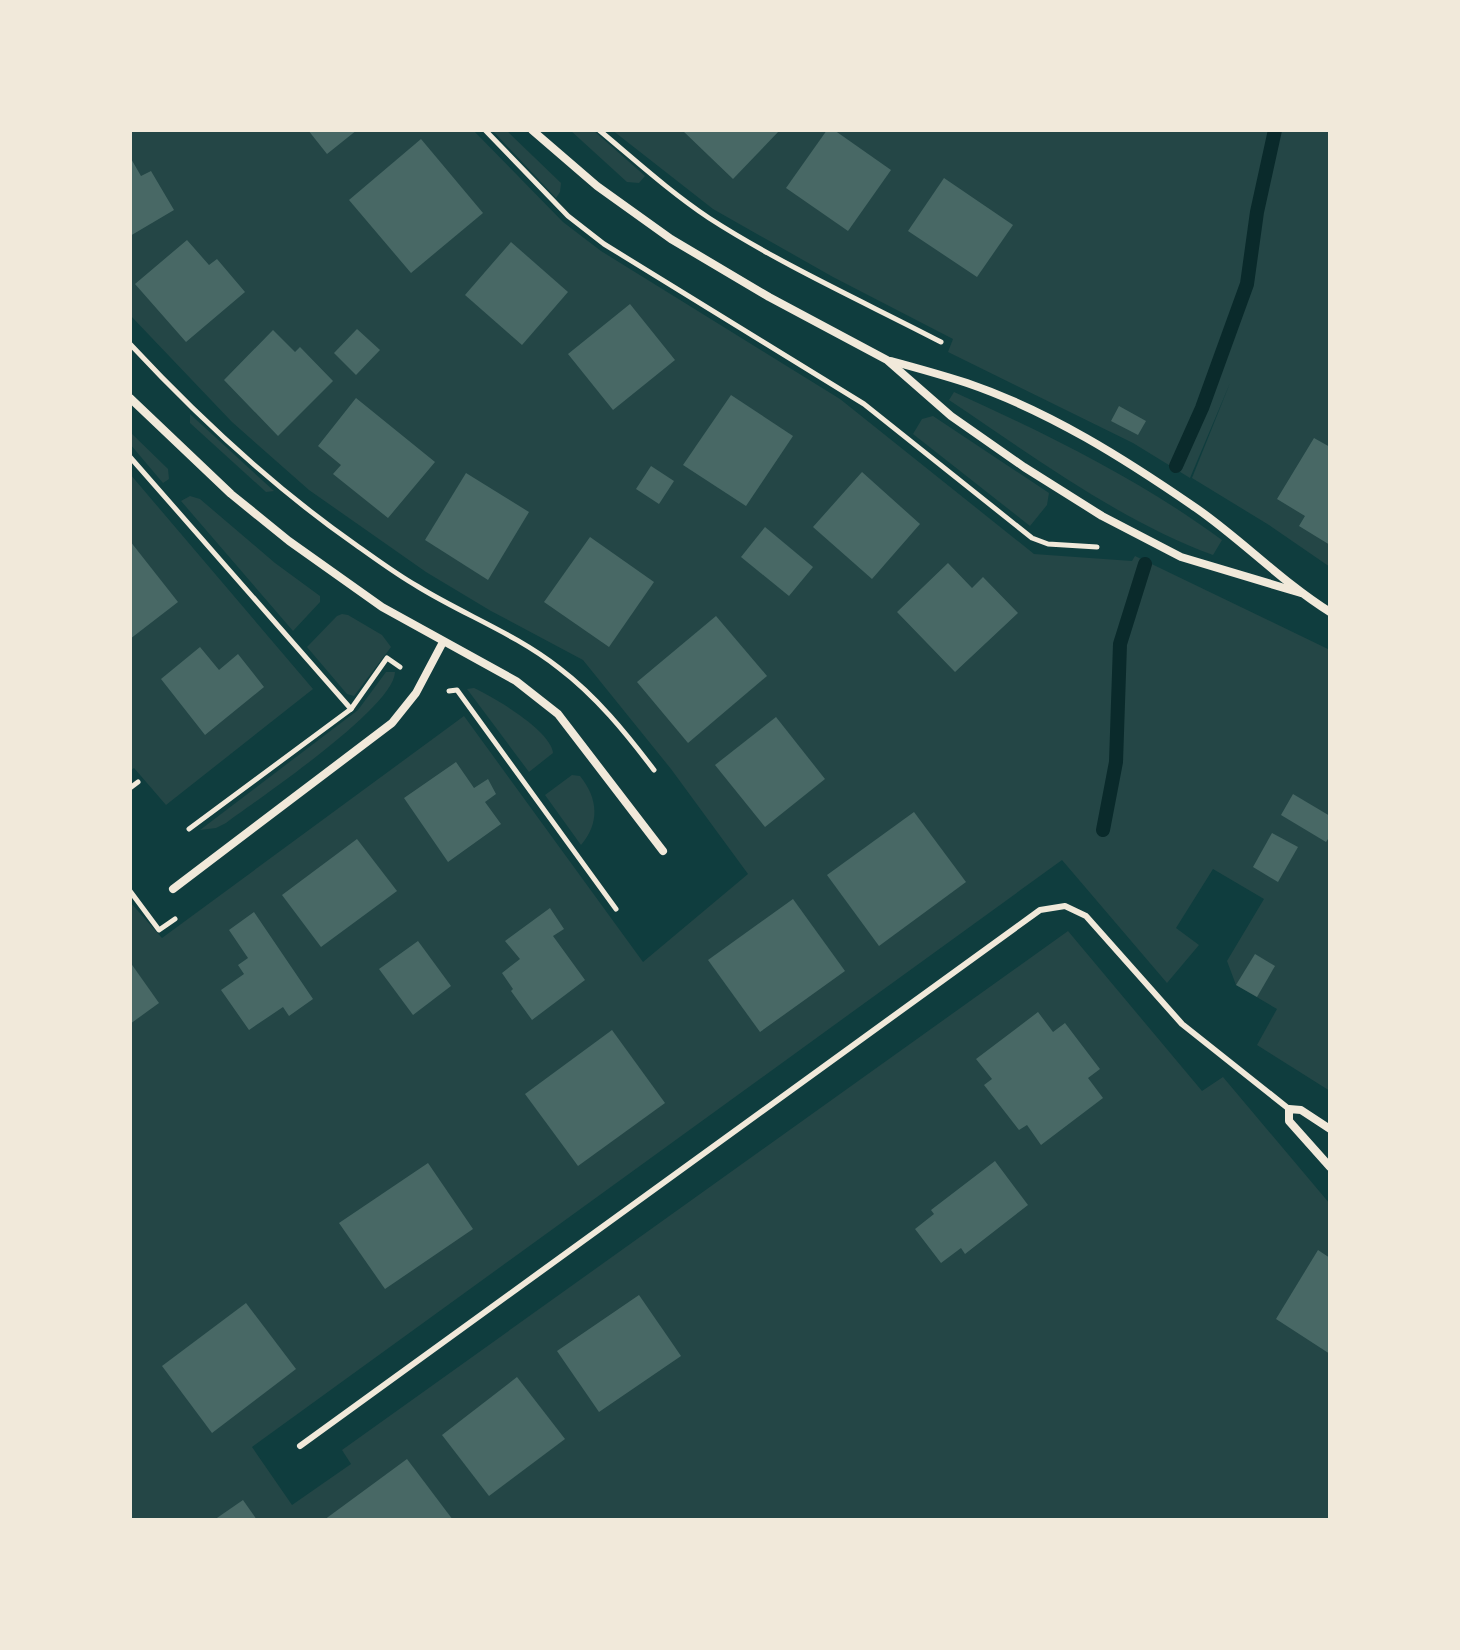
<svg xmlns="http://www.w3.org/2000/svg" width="1460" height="1650" font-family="Signika,sans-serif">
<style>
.green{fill:#244646}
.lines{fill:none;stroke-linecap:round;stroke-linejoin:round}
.stream{stroke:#0a2a2b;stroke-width:14}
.building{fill:#486865}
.path{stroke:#f1e9da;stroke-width:5}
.service{stroke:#f1e9da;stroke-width:6}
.minor{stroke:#f1e9da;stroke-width:8}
</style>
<rect width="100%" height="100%" fill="#0f3d3e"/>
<g class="green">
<path d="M130,130H473L563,222L601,251L840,399L1034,554L1132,561L1135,556L1330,650V1091L1257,1045L1277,1009L1236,985L1227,961L1264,899L1213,869L1176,928L1199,945L1167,983L1062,860L252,1447L292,1505L351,1464L342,1450L1068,931L1202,1091L1223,1077L1330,1204V1520H130V902L162,938L464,716L643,962L748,874L671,769L583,660L491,611L426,572L309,490L232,422L130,315Z"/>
<path d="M492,130H506L561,183L560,192L556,198Z"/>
<path d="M570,130H593L645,176L639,183L627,182Z"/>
<path d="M612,130H1330V567L1269,525L1192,478L1230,383L1190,478L1133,443L948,352L953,339L833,277L713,209Z"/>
<path d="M954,392C1047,434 1139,479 1222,540L1213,555C1118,520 1033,456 949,400Z"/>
<path d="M190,414L274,491L266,492L190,423Z"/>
<path d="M933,416L1049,493L1047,505L1030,526L913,434L922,419Z"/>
<path d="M130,432L168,469L169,479L163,483L130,444Z"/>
<path d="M130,474L313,689L166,805L134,768L130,771Z"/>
<path d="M190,496L200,499L275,563L320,596V602L293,631L181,501Z"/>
<path d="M342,614L348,615L382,635L391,647L354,696L347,694L307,647L337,616Z"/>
<path d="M386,672H395C394,708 258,799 226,823L216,828L200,830L358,710Z"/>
<path d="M474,688C494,697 551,731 553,753L529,772L467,689Z"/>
<path d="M572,775L580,776C598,798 600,823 581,845L545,795Z"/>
</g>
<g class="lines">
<g class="stream">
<path d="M1176,466L1202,408L1247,284L1257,212L1275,130"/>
<path d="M1103,830L1116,762L1120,644L1145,564"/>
</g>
</g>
<g class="building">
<path d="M308,130H357L327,154Z"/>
<path d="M682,130H780L733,179Z"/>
<path d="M827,130H834L891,170L848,231L786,188Z"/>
<path d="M421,139L483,213L411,273L349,200Z"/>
<path d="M130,157L141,176L151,171L174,210L130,236Z"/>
<path d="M944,178L1013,225L977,277L908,231Z"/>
<path d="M187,240L209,265L217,259L245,292L186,342L135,284Z"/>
<path d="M511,242L568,292L522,345L465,295Z"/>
<path d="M630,304L675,360L613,410L568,354Z"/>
<path d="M357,329L380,350L356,375L334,353Z"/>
<path d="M273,330L295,352L300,347L333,381L278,436L224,380Z"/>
<path d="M731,395L793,436L746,506L683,465Z"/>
<path d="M356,398L435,462L388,518L333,474L341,465L318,446Z"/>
<path d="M1119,406L1146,421L1138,435L1111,421Z"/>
<path d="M1314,438L1330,447V545L1299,526L1305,516L1277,499Z"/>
<path d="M651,466L674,481L659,504L636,489Z"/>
<path d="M862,472L920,524L872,579L813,527Z"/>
<path d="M466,473L529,512L488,580L425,540Z"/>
<path d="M765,527L813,567L789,596L741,557Z"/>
<path d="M590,537L654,582L609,647L544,602Z"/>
<path d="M130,541L178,602L130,639Z"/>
<path d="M948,563L972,588L983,577L1018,613L955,672L897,612Z"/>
<path d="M716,616L767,676L688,743L637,682Z"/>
<path d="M200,647L219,670L238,654L264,687L205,735L161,679Z"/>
<path d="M776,717L825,779L765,827L715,765Z"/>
<path d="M456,762L474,788L488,779L496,794L485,802L501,824L448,862L404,798Z"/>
<path d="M1293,794L1330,816V836L1326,842L1281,815Z"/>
<path d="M914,812L966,882L879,946L827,875Z"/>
<path d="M1272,833L1298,847L1278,882L1253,867Z"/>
<path d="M357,839L397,891L321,947L282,895Z"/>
<path d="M793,899L845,971L760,1032L708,960Z"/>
<path d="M550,908L564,929L553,936L585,980L532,1020L511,991L513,989L502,973L520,959L505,941Z"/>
<path d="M254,912L313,999L289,1016L283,1007L249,1030L221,990L244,974L238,965L248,958L229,930Z"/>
<path d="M418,941L451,986L413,1015L379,969Z"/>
<path d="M1255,954L1275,966L1257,997L1236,985Z"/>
<path d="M130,962L159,1003L130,1024Z"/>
<path d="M1038,1012L1053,1032L1065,1023L1100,1069L1088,1078L1103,1098L1041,1145L1027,1125L1019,1130L984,1085L992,1079L976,1059Z"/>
<path d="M612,1030L665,1103L578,1166L525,1094Z"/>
<path d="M995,1161L1028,1205L965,1254L961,1248L941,1263L915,1229L934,1214L931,1210Z"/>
<path d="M428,1163L473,1229L385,1289L339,1223Z"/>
<path d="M1318,1250L1330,1258V1354L1276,1319Z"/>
<path d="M639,1295L681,1356L599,1412L557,1351Z"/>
<path d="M246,1303L296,1369L212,1433L162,1366Z"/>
<path d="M517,1377L565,1439L489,1496L442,1435Z"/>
<path d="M407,1459L453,1520H324Z"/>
<path d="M243,1500L257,1520H214Z"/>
</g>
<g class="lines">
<g class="path">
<path d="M485,130L568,216L604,244L864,404L1032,538L1048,544L1097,547"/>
<path d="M599,130C635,160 670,192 709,218C782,265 864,302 941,342"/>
<path d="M130,344C199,418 273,487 356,545C376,559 396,574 417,586C464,615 516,634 559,668C596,696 626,733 654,770"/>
<path d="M130,457L351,709"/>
<path d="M449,691L457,690L616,909"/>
<path d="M130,788L138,782"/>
<path d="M189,829L351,709L387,658L400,667"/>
<path d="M130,891L159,930L175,919"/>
</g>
<path class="service" d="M300,1446L1040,910L1065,906L1086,916L1182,1024L1289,1109"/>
<g class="minor">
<path d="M532,130L597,186L671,239L769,297L887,360L951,416L1024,467L1102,516L1181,557L1301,593"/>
<path d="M891,361C917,368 942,375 967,383C1049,411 1125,459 1196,508C1242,540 1282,582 1330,612"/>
<path d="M130,398L231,494L289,541L382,607L516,681L558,714L663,851"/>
<path d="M173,889L392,723L416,693L443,642"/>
<path d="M1330,1129L1301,1110L1289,1109V1121L1330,1167"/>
</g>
</g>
<rect width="1460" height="1650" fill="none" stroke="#f1e9da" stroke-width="264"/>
</svg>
